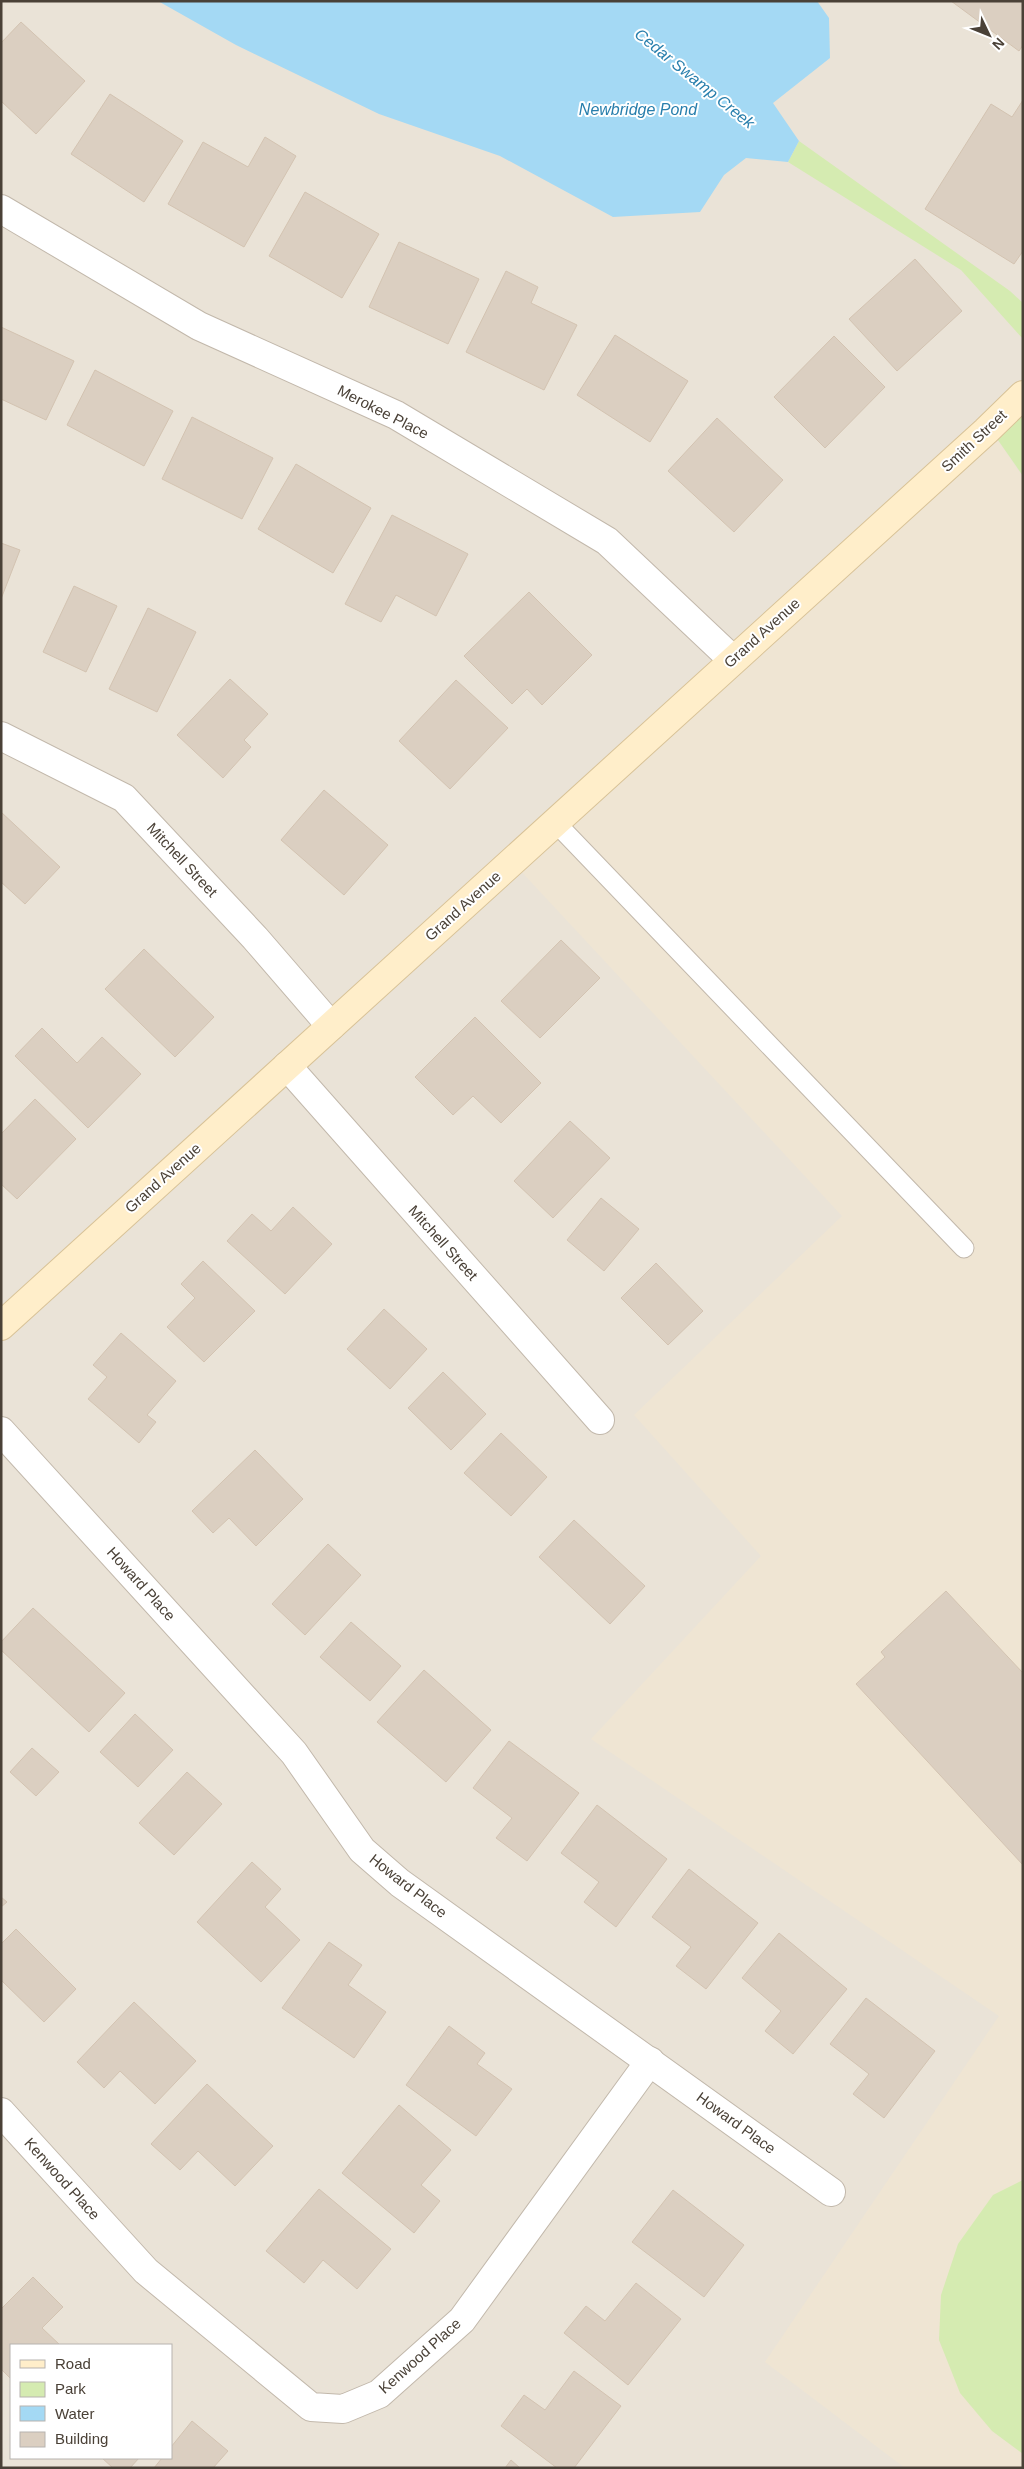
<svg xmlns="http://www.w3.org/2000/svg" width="1024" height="2469" font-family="Helvetica,sans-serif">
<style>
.residential{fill:#eae3d7;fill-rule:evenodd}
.education{fill:#efe5d3}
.green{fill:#d5ebb1}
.water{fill:#a4d9f4}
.building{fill:#dbcfc1;stroke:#d3c3b1}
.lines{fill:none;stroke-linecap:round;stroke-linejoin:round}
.lane-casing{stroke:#c2b8ab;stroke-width:21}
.street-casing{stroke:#c2b8ab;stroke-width:30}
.secondary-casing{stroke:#d8c297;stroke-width:30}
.lane{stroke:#fff;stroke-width:19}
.street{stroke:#fff;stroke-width:28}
.secondary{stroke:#ffeeca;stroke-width:28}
.labels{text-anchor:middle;stroke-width:4;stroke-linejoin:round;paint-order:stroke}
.street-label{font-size:15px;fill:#4a4137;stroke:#fff}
.water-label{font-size:16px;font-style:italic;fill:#277eac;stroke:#fff}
</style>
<rect width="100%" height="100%" fill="#f5f1ea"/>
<path class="residential" d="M1,1H1023V2468H1ZM11,2345H171V2458H11Z"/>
<path class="education" d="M993,433L1023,477V2468H905L765,2362L999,2016L591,1739L761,1556L634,1415L842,1216L517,867Z"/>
<g class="green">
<path d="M799,141L1010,291L1023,303V339L961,270L788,162Z"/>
<path d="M1023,402V476L993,433Z"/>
<path d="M1023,2180V2454L992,2431L960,2393L939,2340L941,2295L958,2244L993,2195Z"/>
</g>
<path class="water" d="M158,1H817L829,18L830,58L773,103L799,141L788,162L746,158L724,175L700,212L613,217L500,156L379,114L236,45Z"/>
<g class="building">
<path d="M951,1H1023V45L1019,51Z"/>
<path d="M21,22L85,81L36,134L1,101V43Z"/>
<path d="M110,94L183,141L144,202L71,154Z"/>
<path d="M1023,100V251L1014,264L925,209L991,104L1012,117Z"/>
<path d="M265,137L296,156L244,247L168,204L203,142L248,167Z"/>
<path d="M305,192L379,234L342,298L269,256Z"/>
<path d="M399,242L479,279L448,344L369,307Z"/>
<path d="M915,259L962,311L897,371L849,319Z"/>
<path d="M506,271L538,287L531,303L577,325L544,390L466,352Z"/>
<path d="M1,327L74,361L46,420L1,399Z"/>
<path d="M615,335L688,381L650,442L577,395Z"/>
<path d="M834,336L885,387L825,448L774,397Z"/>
<path d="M95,370L173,411L144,466L67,425Z"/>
<path d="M192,417L273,458L242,519L162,479Z"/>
<path d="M717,418L783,480L734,532L668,471Z"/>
<path d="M296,464L371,508L333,573L258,529Z"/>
<path d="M392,515L468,554L436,616L396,595L381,622L345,604Z"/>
<path d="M1,543L20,550L1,599Z"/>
<path d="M74,586L117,606L86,672L43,652Z"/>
<path d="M529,592L592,655L542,705L527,689L512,704L464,656Z"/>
<path d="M148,608L196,632L157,712L109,689Z"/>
<path d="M230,679L268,714L244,740L251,747L223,778L177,735Z"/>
<path d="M456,680L508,728L450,789L399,741Z"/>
<path d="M324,790L388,845L344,895L281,840Z"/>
<path d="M1,812L60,867L25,904L1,882Z"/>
<path d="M561,940L600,978L540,1038L501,1001Z"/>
<path d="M144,949L214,1017L175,1057L105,989Z"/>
<path d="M475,1017L541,1083L501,1123L473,1096L453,1115L415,1077Z"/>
<path d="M42,1028L77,1063L102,1037L141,1074L88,1128L15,1056Z"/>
<path d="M35,1099L76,1139L17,1199L1,1184V1134Z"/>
<path d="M570,1121L610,1158L553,1218L514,1181Z"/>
<path d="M601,1198L639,1229L604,1271L567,1240Z"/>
<path d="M293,1207L332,1244L285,1294L227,1241L252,1214L271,1231Z"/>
<path d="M203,1261L255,1311L204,1362L167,1327L195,1298L181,1284Z"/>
<path d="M656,1263L703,1311L668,1345L621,1298Z"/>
<path d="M384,1309L427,1349L390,1389L347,1349Z"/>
<path d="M121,1333L176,1381L147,1415L156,1422L139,1443L88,1399L107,1377L93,1365Z"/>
<path d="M443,1372L486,1414L451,1450L408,1408Z"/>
<path d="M501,1433L547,1477L511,1516L464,1473Z"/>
<path d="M255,1450L303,1499L256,1546L229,1518L213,1533L192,1511Z"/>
<path d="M574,1520L645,1586L610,1624L539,1557Z"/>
<path d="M328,1544L361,1575L305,1635L272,1604Z"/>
<path d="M946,1591L1023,1673V1865L856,1684L885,1657L881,1652Z"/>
<path d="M33,1608L125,1693L89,1732L1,1650V1642Z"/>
<path d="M351,1622L401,1666L370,1701L320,1657Z"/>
<path d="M424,1670L491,1730L446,1782L377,1722Z"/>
<path d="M135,1714L173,1750L138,1787L100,1752Z"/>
<path d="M509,1741L579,1793L527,1861L496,1838L512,1818L473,1788Z"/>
<path d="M32,1748L59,1772L36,1796L10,1772Z"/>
<path d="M187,1772L222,1804L174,1855L139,1823Z"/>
<path d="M597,1805L667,1859L616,1927L584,1902L599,1882L561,1853Z"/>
<path d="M252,1862L281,1889L265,1907L300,1940L261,1982L197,1922Z"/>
<path d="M689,1869L758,1923L706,1989L676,1966L691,1947L652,1917Z"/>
<path d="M1,1897L7,1902L1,1907Z"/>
<path d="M16,1929L76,1989L44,2022L1,1980V1944Z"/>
<path d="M779,1933L847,1989L793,2054L765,2031L781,2011L742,1978Z"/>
<path d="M329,1942L362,1965L348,1985L386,2012L354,2058L282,2008Z"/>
<path d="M866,1998L935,2051L884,2118L853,2094L869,2074L830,2044Z"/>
<path d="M134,2002L196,2061L155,2104L120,2071L104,2088L77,2062Z"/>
<path d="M449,2026L485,2053L477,2064L512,2089L476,2136L406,2085Z"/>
<path d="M207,2084L273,2146L235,2186L198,2151L180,2170L151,2144Z"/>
<path d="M399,2105L451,2150L421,2185L440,2201L414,2233L342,2173Z"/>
<path d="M319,2189L391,2249L357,2289L323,2260L304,2283L266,2251Z"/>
<path d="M673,2190L744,2245L704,2297L632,2242Z"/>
<path d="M33,2277L63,2307L42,2328L60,2345H11V2379L1,2369V2309Z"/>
<path d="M636,2283L681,2319L628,2385L564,2333L586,2306L605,2321Z"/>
<path d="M574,2371L621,2406L574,2468H557L501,2426L524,2395L545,2410Z"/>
<path d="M192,2421L228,2451L213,2468H154L162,2458H171V2447Z"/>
<path d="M102,2458H139L130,2468H113Z"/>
<path d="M511,2460L520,2468H505Z"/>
</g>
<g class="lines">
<defs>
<path id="lane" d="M555,822L964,1248"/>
<g id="street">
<path d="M1,209L199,326L396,415L607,541L733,660"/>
<path d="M1,736L124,798L255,938L331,1026"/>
<path d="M287,1066L600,1420"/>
<path d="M1,1431L294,1753L362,1850L400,1883L831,2192"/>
<path d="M1,2112L146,2271L311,2407L343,2409L379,2394L462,2320L650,2061"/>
</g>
<path id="secondary" d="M1,1326L986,431L1023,395"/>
</defs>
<use href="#lane" class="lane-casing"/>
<use href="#street" class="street-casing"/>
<use href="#secondary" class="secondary-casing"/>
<use href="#lane" class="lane"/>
<use href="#street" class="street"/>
<use href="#secondary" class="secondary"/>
</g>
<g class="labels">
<g class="street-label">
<text transform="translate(383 412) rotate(27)" y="5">Merokee Place</text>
<text transform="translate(974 441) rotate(-43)" y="5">Smith Street</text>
<text transform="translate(762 633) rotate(-42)" y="5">Grand Avenue</text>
<text transform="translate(182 860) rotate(47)" y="5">Mitchell Street</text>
<text transform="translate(463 906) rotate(-42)" y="5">Grand Avenue</text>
<text transform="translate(163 1178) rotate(-42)" y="5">Grand Avenue</text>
<text transform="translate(443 1243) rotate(48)" y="5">Mitchell Street</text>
<text transform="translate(141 1584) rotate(48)" y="5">Howard Place</text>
<text transform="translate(408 1886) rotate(38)" y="5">Howard Place</text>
<text transform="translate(736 2123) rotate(36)" y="5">Howard Place</text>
<text transform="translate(62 2179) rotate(48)" y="5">Kenwood Place</text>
<text transform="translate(420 2356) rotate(-42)" y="5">Kenwood Place</text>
</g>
<g class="water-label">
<text transform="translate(695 78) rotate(39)" y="6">Cedar Swamp Creek</text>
<text x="638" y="115">Newbridge Pond</text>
</g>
</g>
<rect width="1024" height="2469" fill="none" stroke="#4a4137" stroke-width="5"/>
<rect x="10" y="2344" width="162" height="115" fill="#ffffff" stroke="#b7b3af"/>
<rect x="20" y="2360" width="25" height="8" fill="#ffeeca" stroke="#b7b3af"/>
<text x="55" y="2369" font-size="15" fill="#4a4137">Road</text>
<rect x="20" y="2382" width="25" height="15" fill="#d5ebb1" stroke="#b7b3af"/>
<text x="55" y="2394" font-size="15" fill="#4a4137">Park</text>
<rect x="20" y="2406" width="25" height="15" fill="#a4d9f4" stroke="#b7b3af"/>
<text x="55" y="2419" font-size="15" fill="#4a4137">Water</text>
<rect x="20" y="2432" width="25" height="15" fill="#dbcfc1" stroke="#b7b3af"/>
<text x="55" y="2444" font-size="15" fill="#4a4137">Building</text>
<g transform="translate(989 35) rotate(133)" stroke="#ffffff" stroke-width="4" paint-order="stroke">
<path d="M0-4L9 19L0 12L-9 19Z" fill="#4a4137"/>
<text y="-8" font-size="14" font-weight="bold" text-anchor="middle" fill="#4a4137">N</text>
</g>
</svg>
